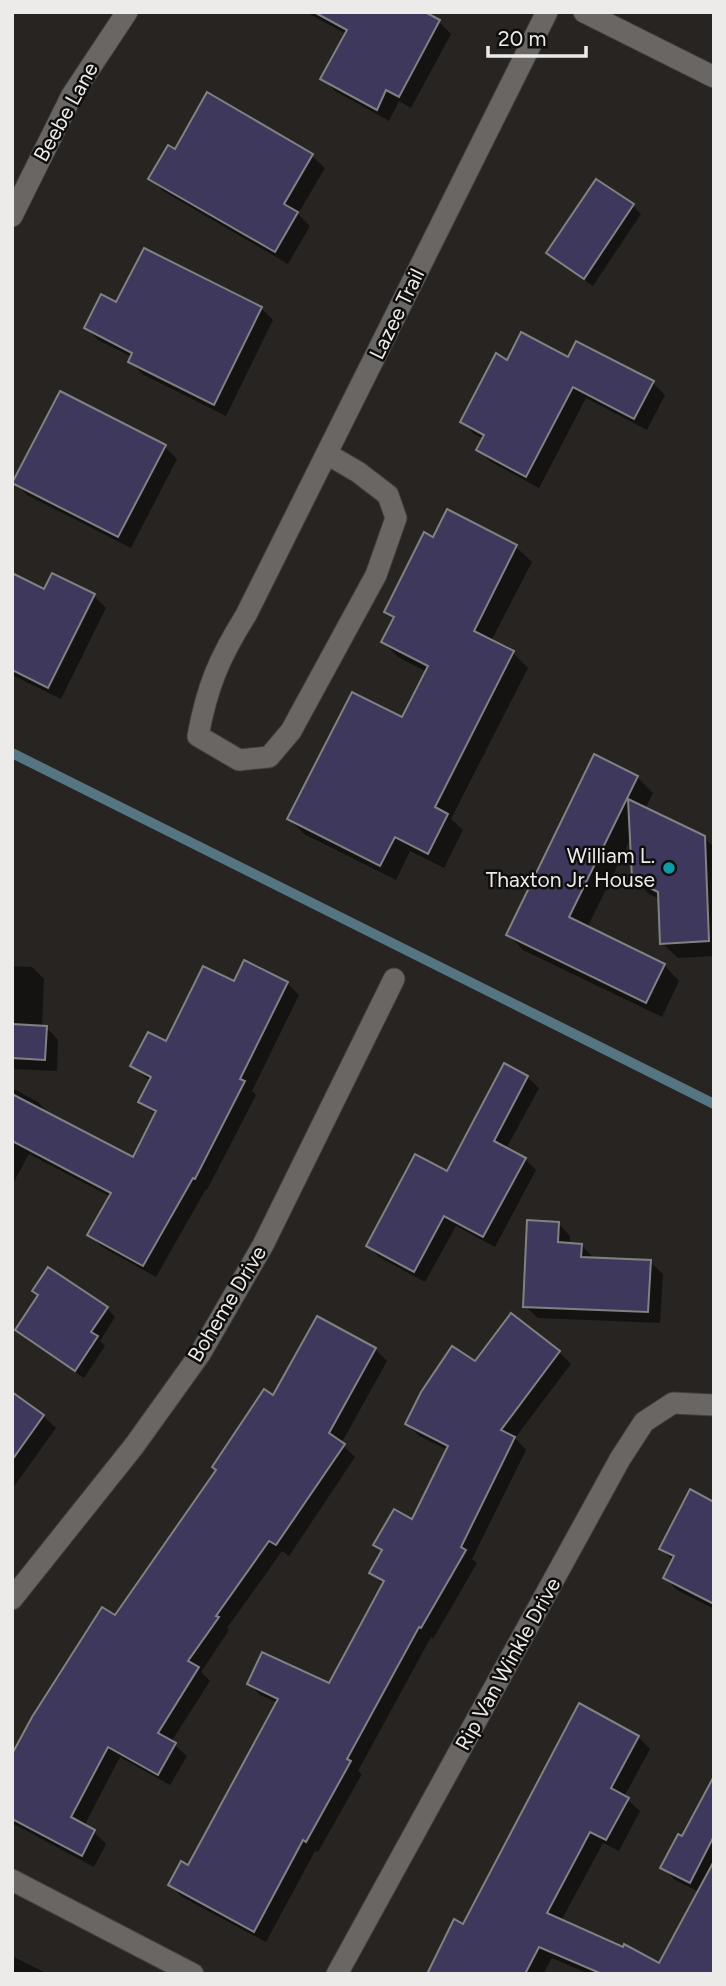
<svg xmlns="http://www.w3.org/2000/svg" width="726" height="1986" font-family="Figtree,sans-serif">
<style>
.shadow{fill:#0007}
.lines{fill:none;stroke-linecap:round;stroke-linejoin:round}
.stream{stroke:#557583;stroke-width:10}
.building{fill:#3e395c;stroke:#818184;stroke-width:2}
.minor-casing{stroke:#413e3d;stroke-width:23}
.minor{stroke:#696664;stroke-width:21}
.culture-dot{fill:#0f9aa8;stroke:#0f0e0d;stroke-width:2.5}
.labels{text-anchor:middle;stroke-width:5;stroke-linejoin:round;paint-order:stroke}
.street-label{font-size:21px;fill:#edebea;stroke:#0f0e0d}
.poi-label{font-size:21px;fill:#edebea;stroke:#0f0e0d;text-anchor:end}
</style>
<rect width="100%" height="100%" fill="#272422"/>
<g class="shadow">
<path d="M306,12H421L439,22L451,34L411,108L399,101L389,121L335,91L322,78L346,34Z"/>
<path d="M208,95L312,156L325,168L298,214L310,226L288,264L163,191L151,178L175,151Z"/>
<path d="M596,181L633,206L641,214L593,286L557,262L548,253Z"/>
<path d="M117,305L261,308L273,320L226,416L142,374L130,361L132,357L98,340L86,328Z"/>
<path d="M568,360L653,383L665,395L647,430L586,398L539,488L491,462L478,450L484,439L474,434L462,421L507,362Z"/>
<path d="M165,447L177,459L131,548L27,495L14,482Z"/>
<path d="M434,539L516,547L532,562L491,641L513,653L528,668L451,819L463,830L444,868L410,851L396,880L304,834L289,819L403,720L427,672L398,657L383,642L394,620L386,611Z"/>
<path d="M12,575L45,592L94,596L106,608L61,699L12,675Z"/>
<path d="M637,777L653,793L645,809L704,838L714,847V956L678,958L662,943L660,899L649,894L633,878L632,836L587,928L664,965L679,981L662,1017L523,950L508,934Z"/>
<path d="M12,966L32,967L44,979L42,1027H46L58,1040L57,1071L12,1069Z"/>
<path d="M235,983H287L299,995L252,1091L256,1095L207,1190L206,1189L156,1277L102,1247L90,1235L111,1197L29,1154L12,1185V1088L38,1102L50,1115L134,1159L156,1115L141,1102L151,1082L132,1066L166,1043Z"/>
<path d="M527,1077L539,1088L506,1149L525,1159L536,1170L495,1247L456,1226L425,1282L379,1257L368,1246L448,1173Z"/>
<path d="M558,1223L570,1236V1245H581L594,1258L650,1262L663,1274L660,1323L538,1318L525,1306Z"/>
<path d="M107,1308L115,1317L100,1341L105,1346L84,1378L26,1339L17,1330Z"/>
<path d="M375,1349L387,1361L341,1444L355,1457L289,1556L282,1551L227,1628L229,1630L201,1672L210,1681L171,1742L187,1756L170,1785L120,1757L84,1826L94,1832L106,1844L94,1867L12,1823V1758L273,1398Z"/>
<path d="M559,1352L571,1364L515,1438L526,1450L472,1559L477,1563L433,1639L431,1637L358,1771L362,1774L318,1852L315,1851L266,1942L182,1897L170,1885L189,1868L278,1703L260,1695L249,1683L330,1685L384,1585L372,1573L383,1553L375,1545L413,1521L448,1450L419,1436L407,1424L475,1363Z"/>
<path d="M12,1394L43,1416L56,1428L12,1489Z"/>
<path d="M714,1504V1609L677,1590L665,1578L674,1561L661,1549Z"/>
<path d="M638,1737L650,1749L624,1797L640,1811L619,1851L603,1843L561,1921L660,1966L699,1892L675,1880L663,1868L683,1839L714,1780V1974H589L552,1958L543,1974H429L463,1926Z"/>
<path d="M12,1956L48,1974H12Z"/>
</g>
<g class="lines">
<path class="stream" d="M12,753L714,1104"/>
</g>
<g class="building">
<path d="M314,12H425L440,20L399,97L386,90L377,110L320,79L347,30Z"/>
<path d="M207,92L313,154L284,204L298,212L275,252L148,179L168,145L175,149Z"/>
<path d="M596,179L634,204L584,279L546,253Z"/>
<path d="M144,248L262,307L214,405L128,362L132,353L84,328L101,294L116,302Z"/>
<path d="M521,332L568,357L576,341L654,381L634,419L573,387L526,477L476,450L484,435L460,422L496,353L507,360Z"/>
<path d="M60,391L166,445L118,537L12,483Z"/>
<path d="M447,509L517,545L474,631L514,651L435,807L448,814L428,854L395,837L380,866L287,819L352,692L402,717L428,666L381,642L394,617L384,612L424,532L433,537Z"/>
<path d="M12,573L44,589L52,573L95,594L48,688L12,670Z"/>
<path d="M594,754L638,776L569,917L665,964L646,1003L506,935Z"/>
<path d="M628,799L705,836L709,941L660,944L658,892L632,879Z"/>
<path d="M244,960L288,982L240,1079L245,1081L195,1179L193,1178L143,1266L87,1235L111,1193L12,1141V1094L133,1157L156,1111L138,1102L151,1077L130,1066L148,1032L166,1041L203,966L234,981Z"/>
<path d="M12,1024L47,1026L45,1060L12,1058Z"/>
<path d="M504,1063L528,1076L494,1141L526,1158L483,1237L444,1216L414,1272L366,1246L415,1154L447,1171Z"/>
<path d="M527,1220L559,1222L558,1242L582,1244L581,1257L651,1260L648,1312L523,1307Z"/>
<path d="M48,1267L108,1307L91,1332L98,1336L75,1371L15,1330L38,1295L32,1291Z"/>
<path d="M511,1313L560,1351L501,1430L515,1437L461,1547L466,1550L421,1628L419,1627L347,1759L351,1761L306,1842L303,1840L254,1932L168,1885L181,1861L188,1865L278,1699L247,1684L262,1652L329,1683L384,1581L369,1573L382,1550L373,1545L394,1509L412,1519L448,1446L405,1424L421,1392L452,1346L475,1361Z"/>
<path d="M317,1316L376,1348L329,1433L345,1444L276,1545L269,1541L216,1616L219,1617L188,1661L199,1667L158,1733L176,1743L158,1775L108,1747L71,1817L95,1830L82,1856L12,1819V1754L32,1717L102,1607L115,1615L216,1470L212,1467L264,1389L273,1395Z"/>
<path d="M12,1392L44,1415L12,1460Z"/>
<path d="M690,1489L714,1502V1604L663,1578L674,1556L659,1549Z"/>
<path d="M579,1703L639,1736L611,1788L629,1798L606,1840L590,1832L547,1913L623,1947L624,1944L659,1963L714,1861V1974H602L539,1947L525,1974H427L454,1919L463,1924Z"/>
<path d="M714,1776V1836L690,1883L660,1868L678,1834L682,1836Z"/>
</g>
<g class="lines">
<defs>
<g id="minor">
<path d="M584,12L714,77"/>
<path d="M12,216L72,95L127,12"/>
<path d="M327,454L358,472L388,495L396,518L376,575L291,731L269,757L239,760L198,736C207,687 219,658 246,615L547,12"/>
<path d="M12,1599L134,1446L200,1354L263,1245L394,979"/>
<path d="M12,1880L193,1974"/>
<path d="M337,1974L620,1459L644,1422L673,1403L714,1405"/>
</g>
</defs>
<use href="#minor" class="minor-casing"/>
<use href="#minor" class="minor"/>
</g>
<circle class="culture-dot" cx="669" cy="868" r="7"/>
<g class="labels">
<g class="street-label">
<text transform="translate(66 112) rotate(-61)" y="7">Beebe Lane</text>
<text transform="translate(397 314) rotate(-64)" y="7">Lazee Trail</text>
<text transform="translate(227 1304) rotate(-59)" y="7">Boheme Drive</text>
<text transform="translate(508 1664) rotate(-61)" y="7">Rip Van Winkle Drive</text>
</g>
<g class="poi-label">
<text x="655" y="863">William L.<tspan x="655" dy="24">Thaxton Jr. House</tspan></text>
</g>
</g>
<rect width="726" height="1986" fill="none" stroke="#edebea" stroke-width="28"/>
<path d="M488 46v10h98v-10" fill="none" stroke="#edebea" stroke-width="3.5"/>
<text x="498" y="46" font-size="21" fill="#edebea" stroke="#0f0e0d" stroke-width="5" paint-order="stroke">20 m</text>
</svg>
